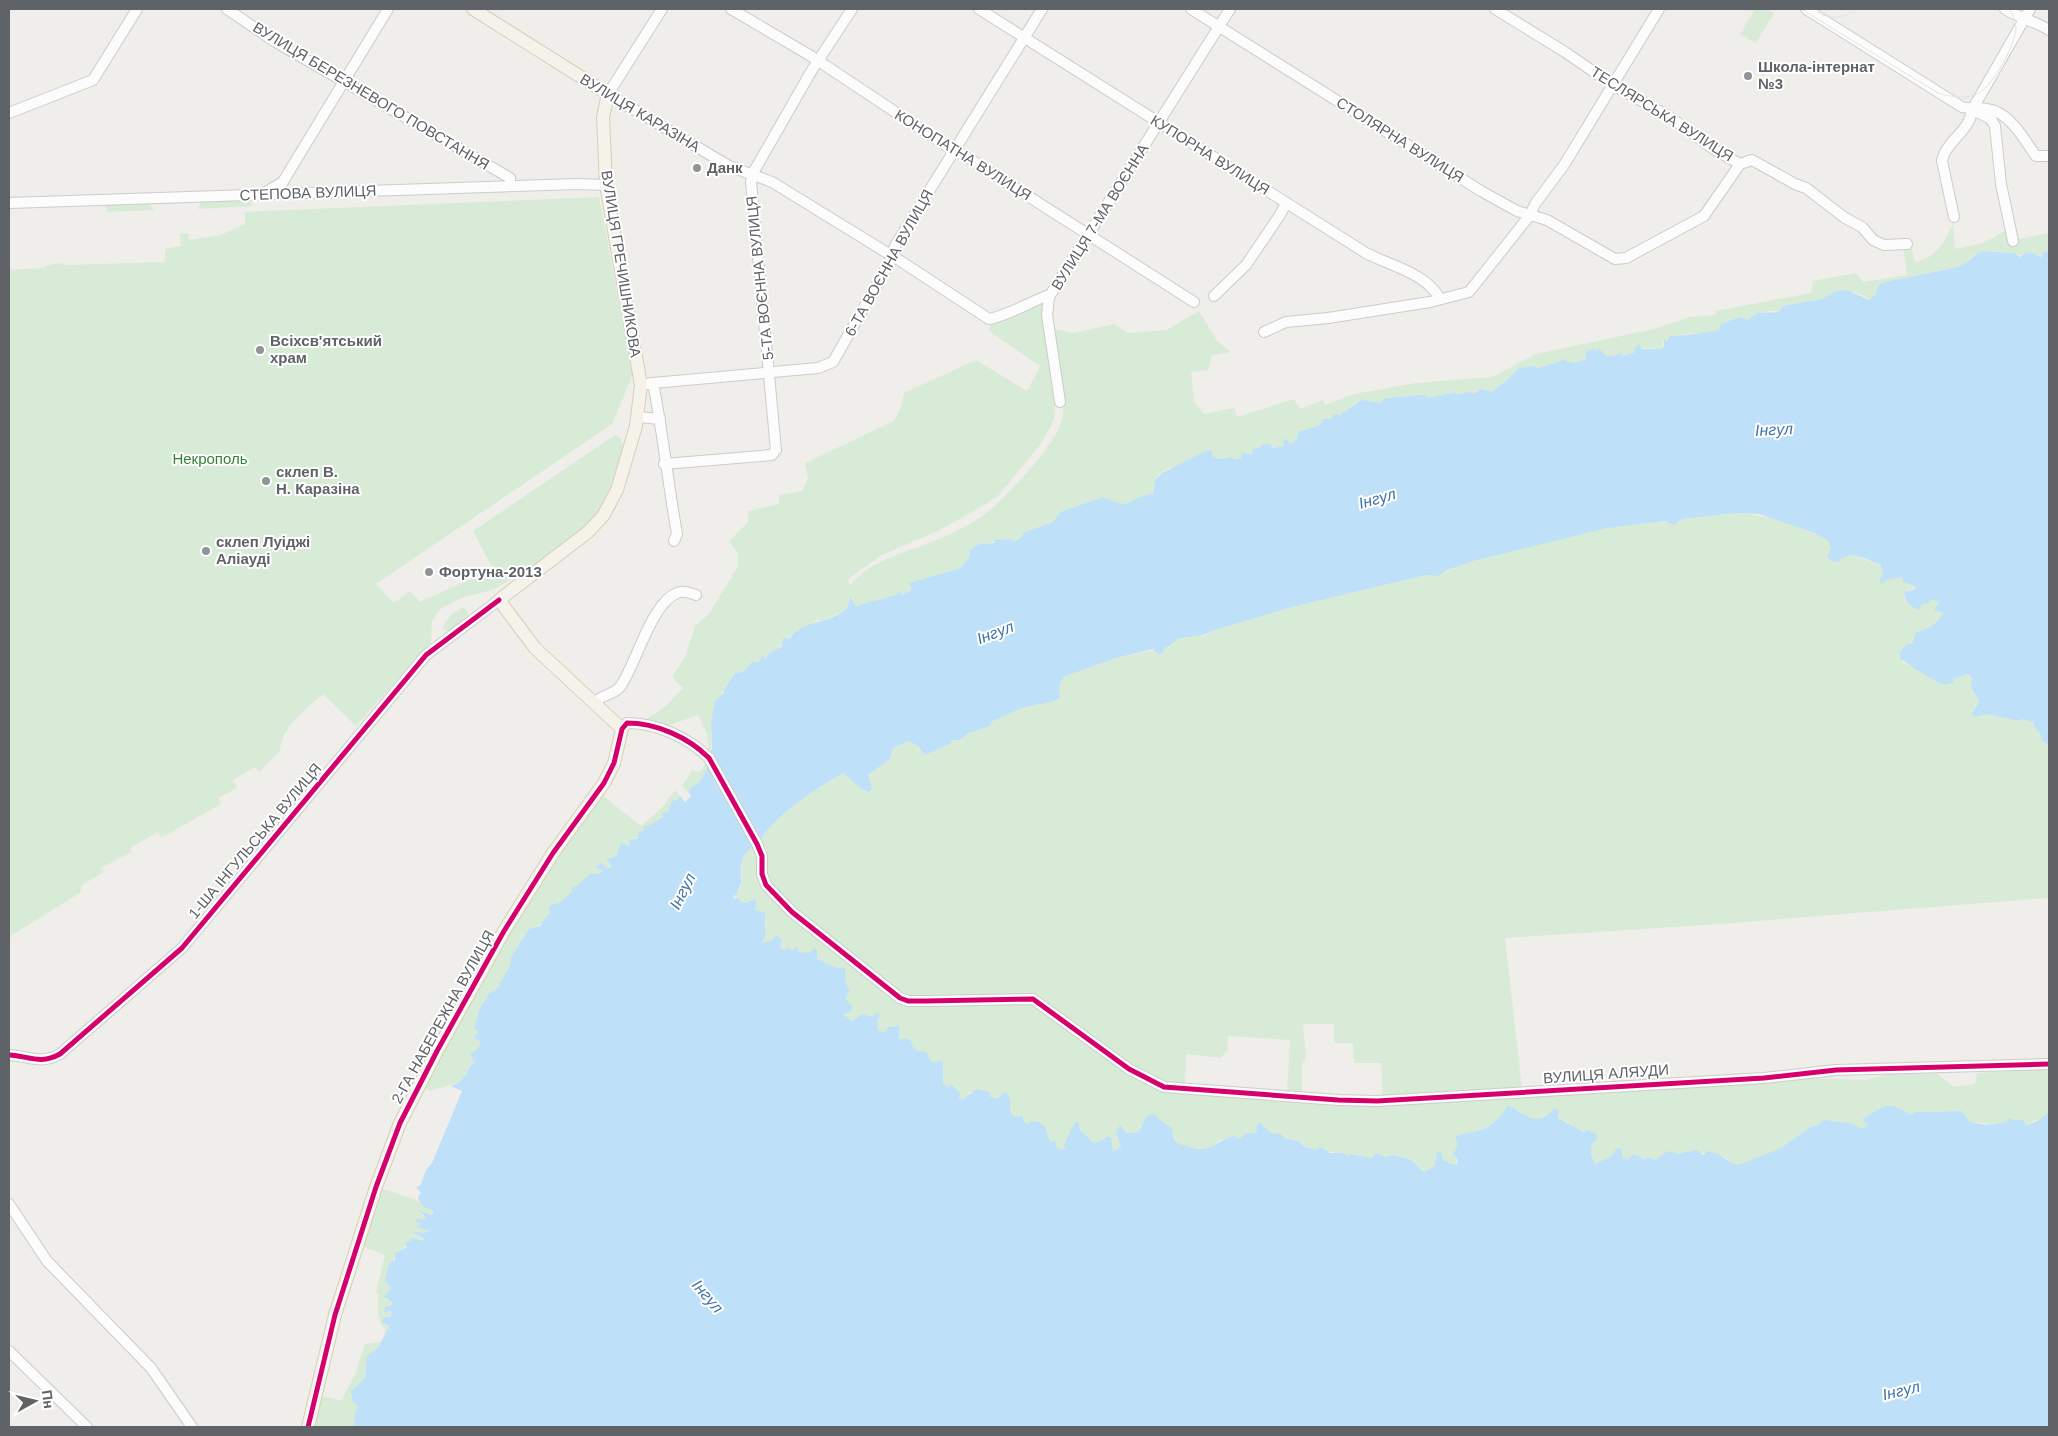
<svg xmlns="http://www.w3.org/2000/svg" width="2058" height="1436" font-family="Helvetica,sans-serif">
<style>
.green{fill:#d8ebd6}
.water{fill:#bfe0f9}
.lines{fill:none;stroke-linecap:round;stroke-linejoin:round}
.minor-casing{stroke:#cbcccc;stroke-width:12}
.major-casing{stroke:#d7ceb8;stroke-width:14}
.minor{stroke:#fdfcfc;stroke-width:10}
.major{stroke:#f4f2e9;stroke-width:12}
.tram{stroke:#e4e4e4;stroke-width:1}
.cycleway-casing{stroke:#fff;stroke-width:8}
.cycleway{stroke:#d6006c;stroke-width:5}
.poi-dot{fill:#919496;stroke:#fff;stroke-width:2}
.labels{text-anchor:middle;stroke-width:4;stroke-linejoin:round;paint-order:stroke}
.poi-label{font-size:15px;font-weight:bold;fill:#5f6368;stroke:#fff;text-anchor:start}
.street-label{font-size:15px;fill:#5f6368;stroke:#fff}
.park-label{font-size:15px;fill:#348238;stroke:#fff}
.water-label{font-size:16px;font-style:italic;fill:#4174aa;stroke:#fff}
</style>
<rect width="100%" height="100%" fill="#efeeea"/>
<g class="green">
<path d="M1755,9H1766L1774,13L1756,43L1740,34Z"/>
<path d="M599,197L633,374L612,424L376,584L394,603L410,591L420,602L493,569L473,531L615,435L621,438L623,449L606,500L595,517L579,534L533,567L492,590L461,598L439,610L432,622L431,642L356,726L323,694C305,711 282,725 280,751L259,772L255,767L233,780L237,788L218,798L221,804L161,838L158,832L130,848L132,852L101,868L104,872L82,885L80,893L9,937V270L45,268V266L59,263L66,265L165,262V249L181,246L180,233H188L189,240L221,235L245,224V212Z"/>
<path d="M249,200L253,206L198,209L201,202Z"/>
<path d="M149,204L154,210L107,212L106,205Z"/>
<path d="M1953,224L1955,249L1983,243L2005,231H2013L2015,240L2049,233V251L2043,252L2041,258L1993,251L1973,255L1964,265L1958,267L1932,272L1877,288L1876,294L1869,300L1865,296L1847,290L1836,291L1822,299L1782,306L1779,312C1768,308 1757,315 1748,320L1738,317L1721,324L1719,330L1715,332L1682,334L1667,342L1664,340L1661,349L1642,348L1641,346L1635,353L1621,356L1620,352L1615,356H1607L1603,352H1596L1586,359L1575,363L1561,361L1538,368C1519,360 1506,384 1491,392L1477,391L1474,394L1456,395L1455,392L1428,398H1385L1380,403H1355L1354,406L1320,425L1298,432L1297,439C1280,453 1270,443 1252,452V455L1243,459L1223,458L1219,460L1213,457C1197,461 1167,464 1156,478C1154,482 1154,489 1153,494C1126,496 1137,514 1103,497L1060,512L1053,522L1024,533L1023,536L1014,542L1011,539L980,544L969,550L970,555L961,568L910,583L912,590C895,599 875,598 857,608L849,598L847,609L823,621L818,620L793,634L766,659L761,655C760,665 745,672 735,673C724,688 716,703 714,721L711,722V750H709L707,734L698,715L669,725L640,724L666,706L683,688L672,677L685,657L695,626L709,614L738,566V554L729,541L748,522V511L779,504V495L802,491L808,479L805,463L894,421L901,407L904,393L976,360L1027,391L1040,366L989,331L992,320L1045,302L1055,403L1054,420L1040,445L999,495L986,504L940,530L882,555L848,579L850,586C869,561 901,554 929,543C948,535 970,526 986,513C1006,498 1054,446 1061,423C1068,399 1056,354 1053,329L1074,333L1114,324L1128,333L1167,330L1199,311L1217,341L1231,352L1212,355L1208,370L1191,372L1194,401L1204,414L1234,408L1237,417L1294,399L1300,409L1323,400L1325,405L1354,394L1416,383L1492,377L1536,354L1654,329L1690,317L1716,315L1715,311L1811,293L1813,281L1856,273L1863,282L1907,275L1903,245L1911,244L1915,262C1936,259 1945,241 1953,224Z"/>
<path d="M1737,513C1769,515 1801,526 1830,541L1831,550L1843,556L1851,554L1881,566L1887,580L1904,577L1903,582L1917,586L1916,589L1906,590L1922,604L1932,598L1940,602L1945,613L1913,643L1907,644L1901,652L1903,663L1920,669L1940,684L1967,674L1972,679L1971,686L1979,703L1975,707L1978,716L1987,714L2019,721L2022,719L2035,722L2034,726L2040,733L2043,742L2049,745V900L2045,898L1720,924L1505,938L1522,1089L1383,1098L1381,1063H1354L1353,1043H1334V1024H1303L1306,1058L1302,1064V1094L1287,1093L1290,1040L1228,1036L1227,1051L1220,1058L1186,1054L1185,1086L1166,1084L1148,1077L1045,1002L911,997L903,994L838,944L773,888L765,872C770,863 764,852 760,842C771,817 819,787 843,773L858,783L864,791L872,788L868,775L890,759L893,748L909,741L918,746L925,755L950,744L952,740H960L967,734L990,726L993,721L1022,708L1055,701L1060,697L1059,688L1063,677L1116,658L1169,647L1176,641L1195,634L1205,636L1212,631L1292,607L1426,575C1444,576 1459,564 1476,560C1537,544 1601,523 1664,522C1668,521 1673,523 1678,523L1682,519Z"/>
<path d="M462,608L467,610L469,617L450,631L444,630L443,626L451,615Z"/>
<path d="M706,763L707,769L699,783L691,788L689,793L682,786L692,770L700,772Z"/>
<path d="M675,790L680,796C671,815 650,822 638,838H633L630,846L619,849L608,869L601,862L598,863L602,871L600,874L559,903L552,904C549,918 542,926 529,929L511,957L510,965L497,989L489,994L480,1008L476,1019L480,1044L473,1058L475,1062L470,1066L466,1075L461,1081L431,1091L425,1088C477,984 533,888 602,795L641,826L662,808Z"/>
<path d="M755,845L764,886L898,1001L1032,1002L1146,1082L1338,1103L1812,1078L1867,1080L1890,1073H1936L1954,1087L1975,1084L1977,1073L2049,1069V1112L2039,1120H2035L2026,1126C2007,1122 1989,1125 1970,1122L1962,1111L1916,1112L1912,1115L1878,1109L1875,1113L1862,1119L1867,1126L1862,1130L1850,1123L1824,1120L1818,1125L1810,1127L1781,1148L1738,1165C1732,1163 1729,1160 1724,1157C1711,1151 1666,1151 1655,1160H1628L1623,1157L1613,1156L1595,1164L1591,1154L1592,1144L1596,1141L1598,1135L1584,1132L1551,1113L1537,1119H1527L1519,1111L1478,1131L1455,1136L1458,1146L1456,1165L1443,1160L1441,1152H1438L1435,1166L1424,1172L1412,1160L1394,1155L1385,1157L1376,1153L1372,1158L1354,1154L1347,1156C1340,1151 1317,1152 1308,1148C1304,1147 1303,1142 1299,1141C1289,1139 1279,1137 1270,1133C1265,1130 1263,1126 1257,1125L1256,1133L1239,1139L1220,1140C1209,1152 1192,1150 1178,1144L1167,1124L1160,1120L1158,1117L1146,1116L1139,1132L1126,1133L1117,1138L1121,1147L1113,1153L1103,1140L1094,1143L1079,1129L1066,1148L1060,1150L1015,1117L1011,1113L1012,1106L975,1092H970L963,1099H959L960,1093L952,1085L948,1087L943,1084L941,1073L944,1067L938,1062H931L921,1051L915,1050L909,1039H899L900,1027L884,1033L877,1030V1021L872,1017L853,1021L842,1015L847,1011L845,997L850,991L846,984L845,968C835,970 820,963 815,954L797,952L794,949L783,951L780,939L775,937L766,944L762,943L766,920L755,910V903L741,902L733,896L737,894L742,881L741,864L749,847Z"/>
<path d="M381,1188C396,1194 428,1200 434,1214L422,1215L426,1218H420V1225H417L429,1231L418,1235L419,1237L424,1239V1241H411C407,1246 404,1247 399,1251C391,1259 390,1272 388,1282L391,1288L385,1299L392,1301L387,1311L392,1314L387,1318L391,1326L384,1336L385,1329C376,1320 377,1305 379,1294L376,1292L385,1255L362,1246Z"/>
<path d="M380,1342C377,1357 365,1356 365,1378L355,1387L358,1406L355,1427H312L319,1395L341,1401L356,1372L365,1344Z"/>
</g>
<path class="water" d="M1983,251L2014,253L2020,257C2028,250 2034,252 2041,258L2043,252L2049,251V745L2043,742L2040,733L2034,726V722L2022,719L2019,721L1987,714L1974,717L1972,713L1979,702L1971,686L1972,679L1968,674L1953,679L1954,682C1950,684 1946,685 1942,684C1939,684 1902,661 1900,658V652L1907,644L1913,643L1916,632C1929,630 1936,623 1944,613L1934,610L1939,602L1932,599L1927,604H1922L1919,610C1909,606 1906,602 1904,592L1916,589V586L1903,582V577L1887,580L1882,584L1879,580L1883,575L1881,565C1867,560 1850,548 1838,562L1831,561L1827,556L1831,549L1829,541L1812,532L1759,514L1737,513L1682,519L1674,525L1666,521L1607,528L1473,561L1445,571L1439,576L1426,575L1292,607L1212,631C1201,638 1189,634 1177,640C1172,643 1170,647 1164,648L1163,653L1158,654L1153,649L1116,658L1063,677L1059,688L1060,697L1055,701L1022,708L993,721L990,726L967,734L960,740H952L950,744L925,755L918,746L909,741L893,748L890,759L868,775L872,788L869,792C860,790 851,779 843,773C819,787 771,817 760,842C750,847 743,854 741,865C740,871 742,877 741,882C740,887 738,890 737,894L733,896L735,899L739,898L741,902L747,903L754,899L756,901L755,910L765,913V935L762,943L772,940L777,935L782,940L781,947L783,950L788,948L792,950L796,947L798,949L797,952L810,953L814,948L817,950V958C826,963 835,970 845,968L846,984L850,991L845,998L851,1005L852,1010L843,1015L853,1021L862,1014L872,1017L878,1012L880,1016L877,1021L878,1030L884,1033L888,1027L900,1026L899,1039H909L915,1050L926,1052L931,1062L943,1061V1084L948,1087L951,1084L960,1093L959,1099H963L977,1089L990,1092V1097L997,1099L1005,1092L1010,1098L1011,1113L1015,1117L1023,1116V1121L1028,1125L1031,1121L1039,1122L1041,1125L1045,1126L1050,1142L1056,1141V1147L1060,1150L1066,1148L1064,1144L1076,1121L1079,1123V1129L1094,1143L1103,1140L1107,1136L1111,1137L1113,1152L1121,1147L1116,1133L1120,1125L1126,1133L1139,1132L1146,1116L1155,1114L1160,1120L1172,1128C1173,1138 1175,1144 1183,1145C1188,1145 1193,1149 1198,1149C1212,1150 1221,1139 1234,1136L1239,1139L1247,1133H1256L1257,1125L1260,1123L1271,1133L1281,1134L1284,1138L1299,1141L1305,1147L1316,1150L1321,1147L1330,1153H1342L1348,1156L1352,1154L1372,1158L1376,1153L1385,1157L1394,1155L1412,1160L1424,1172L1435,1166L1437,1152L1441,1151L1443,1160L1456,1165L1458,1160L1453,1154L1458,1146L1455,1136C1482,1130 1493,1130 1508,1105C1524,1114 1538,1129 1554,1108L1558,1110V1118L1584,1132L1587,1130L1598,1135L1596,1141L1592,1144L1591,1154L1595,1164L1612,1156L1616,1149L1621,1148L1623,1157L1628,1160L1632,1155L1639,1156L1643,1160L1648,1157L1655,1160L1668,1151L1678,1154L1697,1150L1703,1155L1708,1151C1724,1155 1724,1160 1738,1165L1781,1148L1810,1127L1818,1125L1824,1120L1850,1123L1862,1129L1867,1126L1862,1119L1884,1106H1894L1912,1115L1916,1112L1962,1111L1970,1122L1985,1125L2007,1122L2008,1118L2016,1121L2023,1119L2026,1126L2039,1120L2049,1112V1427H355L354,1416L358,1406L353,1402L351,1391L365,1378L367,1356L377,1349L390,1326L382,1322L384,1317H389L392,1314L390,1311L385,1312L384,1308L391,1305L392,1302L384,1297L391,1288L385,1281L389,1263L395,1260V1253L407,1247L405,1242H411L410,1238L424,1241V1239L412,1232L424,1233L429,1231L416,1227L421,1224L416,1222V1219L426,1218L419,1210L431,1215L434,1214L432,1210C425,1209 419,1204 418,1196L421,1193L416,1187L421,1185L426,1170L432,1163L462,1091L451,1086L461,1081L463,1076L466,1075L470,1066L475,1062L469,1054C475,1051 480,1049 480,1041L474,1038L479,1032L474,1028L480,1008L489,994L497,989L510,965L511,957L529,929L540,926L550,912L549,908L552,904L559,903L572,892V887L578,885L590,874H600L602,871L596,867L601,862L608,869L611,866L607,859L616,856L621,843L630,846L629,840L638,838L639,832L644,831V826L650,825L663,817L662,813L668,812L672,801L678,800L680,796L685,802L691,796L689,793L690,788L699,783L707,769L706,764L712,748L711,722L713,721L712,716L716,700L724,693V690L735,673L743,672L752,662L758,663L762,655L766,659L767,655L782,646L783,638L789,639C799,626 811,624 825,620C833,618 840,613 847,609L850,597L857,607C869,599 888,601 899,592L902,595L912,590L909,583L961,568L970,555L969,550L980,544L994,543L995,540L1011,539L1014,542L1023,536V533L1053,522L1060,512L1103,497C1136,513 1126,496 1153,494L1155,480L1162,473L1206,451L1211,450L1213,457L1219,459L1232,457L1234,459H1242L1241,452L1252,455L1253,447L1258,449L1263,444H1270L1273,448L1284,446L1283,440L1287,439L1290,444L1297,439L1298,432L1320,425L1323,419H1331L1334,414L1339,415L1362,400L1380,403L1385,398L1423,395L1428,398L1455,392L1457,395L1469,392L1474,394L1481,389L1491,392C1496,390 1517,371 1519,368L1532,366L1538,368L1561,361L1562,358L1565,361L1575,363L1586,359V351L1592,349L1596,351L1598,348L1607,356H1615L1620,352L1622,356L1634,353L1635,347L1639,344L1642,349H1661L1664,346V339L1667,342L1670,336C1674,337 1717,331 1719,330L1721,324L1739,317L1748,320L1757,313L1779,312L1782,306L1822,299L1836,291L1847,290L1869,300L1876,294L1877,288L1881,283L1958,267C1968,263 1973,255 1983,251Z"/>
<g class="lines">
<defs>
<g id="minor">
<path d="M227,9L274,41L510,178V186"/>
<path d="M662,9L608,94L729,166L772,182L902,262L989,319C1008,315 1027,304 1046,296L1049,297"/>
<path d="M731,9L811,56L954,151L962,154L1194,302"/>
<path d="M979,9L1366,253C1391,266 1426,273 1440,299"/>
<path d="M1191,9L1481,191L1517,211L1547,220L1615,259L1626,258L1704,216L1740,164"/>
<path d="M1495,9L1565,52L1613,85L1670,117L1715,150L1740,164L1752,160L1795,184L1806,188L1845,218L1862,227L1873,240L1884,245L1907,244"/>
<path d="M1806,9L1962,107C1973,110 1986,106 1997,112C2014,120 2025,141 2036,156H2049"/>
<path d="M2005,9C2019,18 2035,21 2049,30"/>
<path d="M1975,111L1991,119L1995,126L2001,184L2013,241"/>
<path d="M9,113L93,80L137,9"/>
<path d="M264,193L283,182L287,175L388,9"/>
<path d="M9,203L577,184L606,185"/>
<path d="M1954,217L1942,161C1946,140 1970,132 1972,110L2030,9"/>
<path d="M1214,296L1246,265L1280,215L1286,203"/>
<path d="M1264,332L1286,322L1328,318L1430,302L1469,292L1530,215L1535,204L1564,165L1659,9"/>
<path d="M653,383L818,368L833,362L888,265L895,246L1042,9"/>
<path d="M647,384L653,383C663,433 668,484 677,534L674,541"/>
<path d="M1060,402L1047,315L1049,297L1230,9"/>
<path d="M638,417L660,419"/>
<path d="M664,464L772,455L776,450L751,182L753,173L812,70L852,9"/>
<path d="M594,703C601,695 613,695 620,687C636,665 651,603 677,593C683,590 690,593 696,595"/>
<path d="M622,729L627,723C656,723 688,737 709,758L757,844L762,856V874L766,885L792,912L900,998L908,1001H926L1033,999L1129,1069L1164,1087L1338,1100L1377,1101L1764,1078L1836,1070L2049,1064"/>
<path d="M9,1055C29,1056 40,1065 60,1054L182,948L426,655L499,600"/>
<path d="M9,1204L47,1261L151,1368L192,1427"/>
<path d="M9,1351L87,1427"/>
</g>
<path id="major" d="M308,1427L335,1315L376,1187L400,1123L437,1051L504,931L553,853L604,783L614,763L622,729L535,648L499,600L588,532L603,516L617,490L636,426L641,385L606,185L603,117L608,94L473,9"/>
</defs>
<use href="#minor" class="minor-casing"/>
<use href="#major" class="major-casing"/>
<use href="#minor" class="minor"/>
<use href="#major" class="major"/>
<g class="tram">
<path d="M1801,9L1938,93C1952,97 1966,100 1979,93C1994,84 2016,44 2016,27C2015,20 2013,14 2009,9"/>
<path d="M1817,12C1830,20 1844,19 1855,9"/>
</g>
<defs>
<g id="cycleway">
<path d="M9,1055C29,1056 40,1065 60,1054L182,948L426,655L499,600"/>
<path d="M308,1427L335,1315L376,1187L400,1123L437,1051L504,931L553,853L604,783L614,763L622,729L627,723C656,723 688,737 709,758L757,844L762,856V874L766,885L792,912L900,998L908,1001H926L1033,999L1129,1069L1164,1087L1338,1100L1377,1101L1764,1078L1836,1070L2049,1064"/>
</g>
</defs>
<use href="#cycleway" class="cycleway-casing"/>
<use href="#cycleway" class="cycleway"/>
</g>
<g class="poi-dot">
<circle cx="1748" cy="76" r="5"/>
<circle cx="697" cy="168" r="5"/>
<circle cx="260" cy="350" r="5"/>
<circle cx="266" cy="481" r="5"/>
<circle cx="206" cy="551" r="5"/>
<circle cx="429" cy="572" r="5"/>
</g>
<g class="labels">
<g class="poi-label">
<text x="1758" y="72">Школа-інтернат<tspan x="1758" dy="17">№3</tspan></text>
<text x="707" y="173">Данк</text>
<text x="270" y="346">Всіхсв'ятський<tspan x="270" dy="17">храм</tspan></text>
<text x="276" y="477">склеп В.<tspan x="276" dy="17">Н. Каразіна</tspan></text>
<text x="216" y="547">склеп Луіджі<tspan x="216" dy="17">Аліауді</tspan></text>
<text x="439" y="577">Фортуна-2013</text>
</g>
<g class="street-label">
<text transform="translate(371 96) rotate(31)" y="5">ВУЛИЦЯ БЕРЕЗНЕВОГО ПОВСТАННЯ</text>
<text transform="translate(640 113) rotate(31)" y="5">ВУЛИЦЯ КАРАЗІНА</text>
<text transform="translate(1662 114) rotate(32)" y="5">ТЕСЛЯРСЬКА ВУЛИЦЯ</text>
<text transform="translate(1400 140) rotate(32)" y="5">СТОЛЯРНА ВУЛИЦЯ</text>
<text transform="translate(963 155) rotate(32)" y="5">КОНОПАТНА ВУЛИЦЯ</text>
<text transform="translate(1210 155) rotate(32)" y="5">КУПОРНА ВУЛИЦЯ</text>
<text transform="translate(308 193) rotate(-2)" y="5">СТЕПОВА ВУЛИЦЯ</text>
<text transform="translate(1100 217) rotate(-58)" y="5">ВУЛИЦЯ 7-МА ВОЄННА</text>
<text transform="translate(889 263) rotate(-61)" y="5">6-ТА ВОЄННА ВУЛИЦЯ</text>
<text transform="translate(621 264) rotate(81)" y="5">ВУЛИЦЯ ГРЕЧИШНИКОВА</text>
<text transform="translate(760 278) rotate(-96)" y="5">5-ТА ВОЄННА ВУЛИЦЯ</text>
<text transform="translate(255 841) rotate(-50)" y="5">1-ША ІНГУЛЬСЬКА ВУЛИЦЯ</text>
<text transform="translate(443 1017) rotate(-61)" y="5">2-ГА НАБЕРЕЖНА ВУЛИЦЯ</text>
<text transform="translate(1606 1074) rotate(-4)" y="5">ВУЛИЦЯ АЛЯУДИ</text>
</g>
<g class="park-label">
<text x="210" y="464">Некрополь</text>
</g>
<g class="water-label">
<text transform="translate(1774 429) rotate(-3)" y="6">Інгул</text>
<text transform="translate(1377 498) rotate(-16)" y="6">Інгул</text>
<text transform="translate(995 632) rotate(-21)" y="6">Інгул</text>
<text transform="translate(682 891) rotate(-63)" y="6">Інгул</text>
<text transform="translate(708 1296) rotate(49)" y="6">Інгул</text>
<text transform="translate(1901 1390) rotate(-14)" y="6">Інгул</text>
</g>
</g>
<rect width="2058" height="1436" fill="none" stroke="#5f6368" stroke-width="20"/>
<g transform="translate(35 1401) rotate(82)" stroke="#ffffff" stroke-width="4" paint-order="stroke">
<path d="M0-4L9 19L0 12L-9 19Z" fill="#5f6368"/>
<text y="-8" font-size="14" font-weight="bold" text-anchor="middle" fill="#5f6368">Пн</text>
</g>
</svg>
